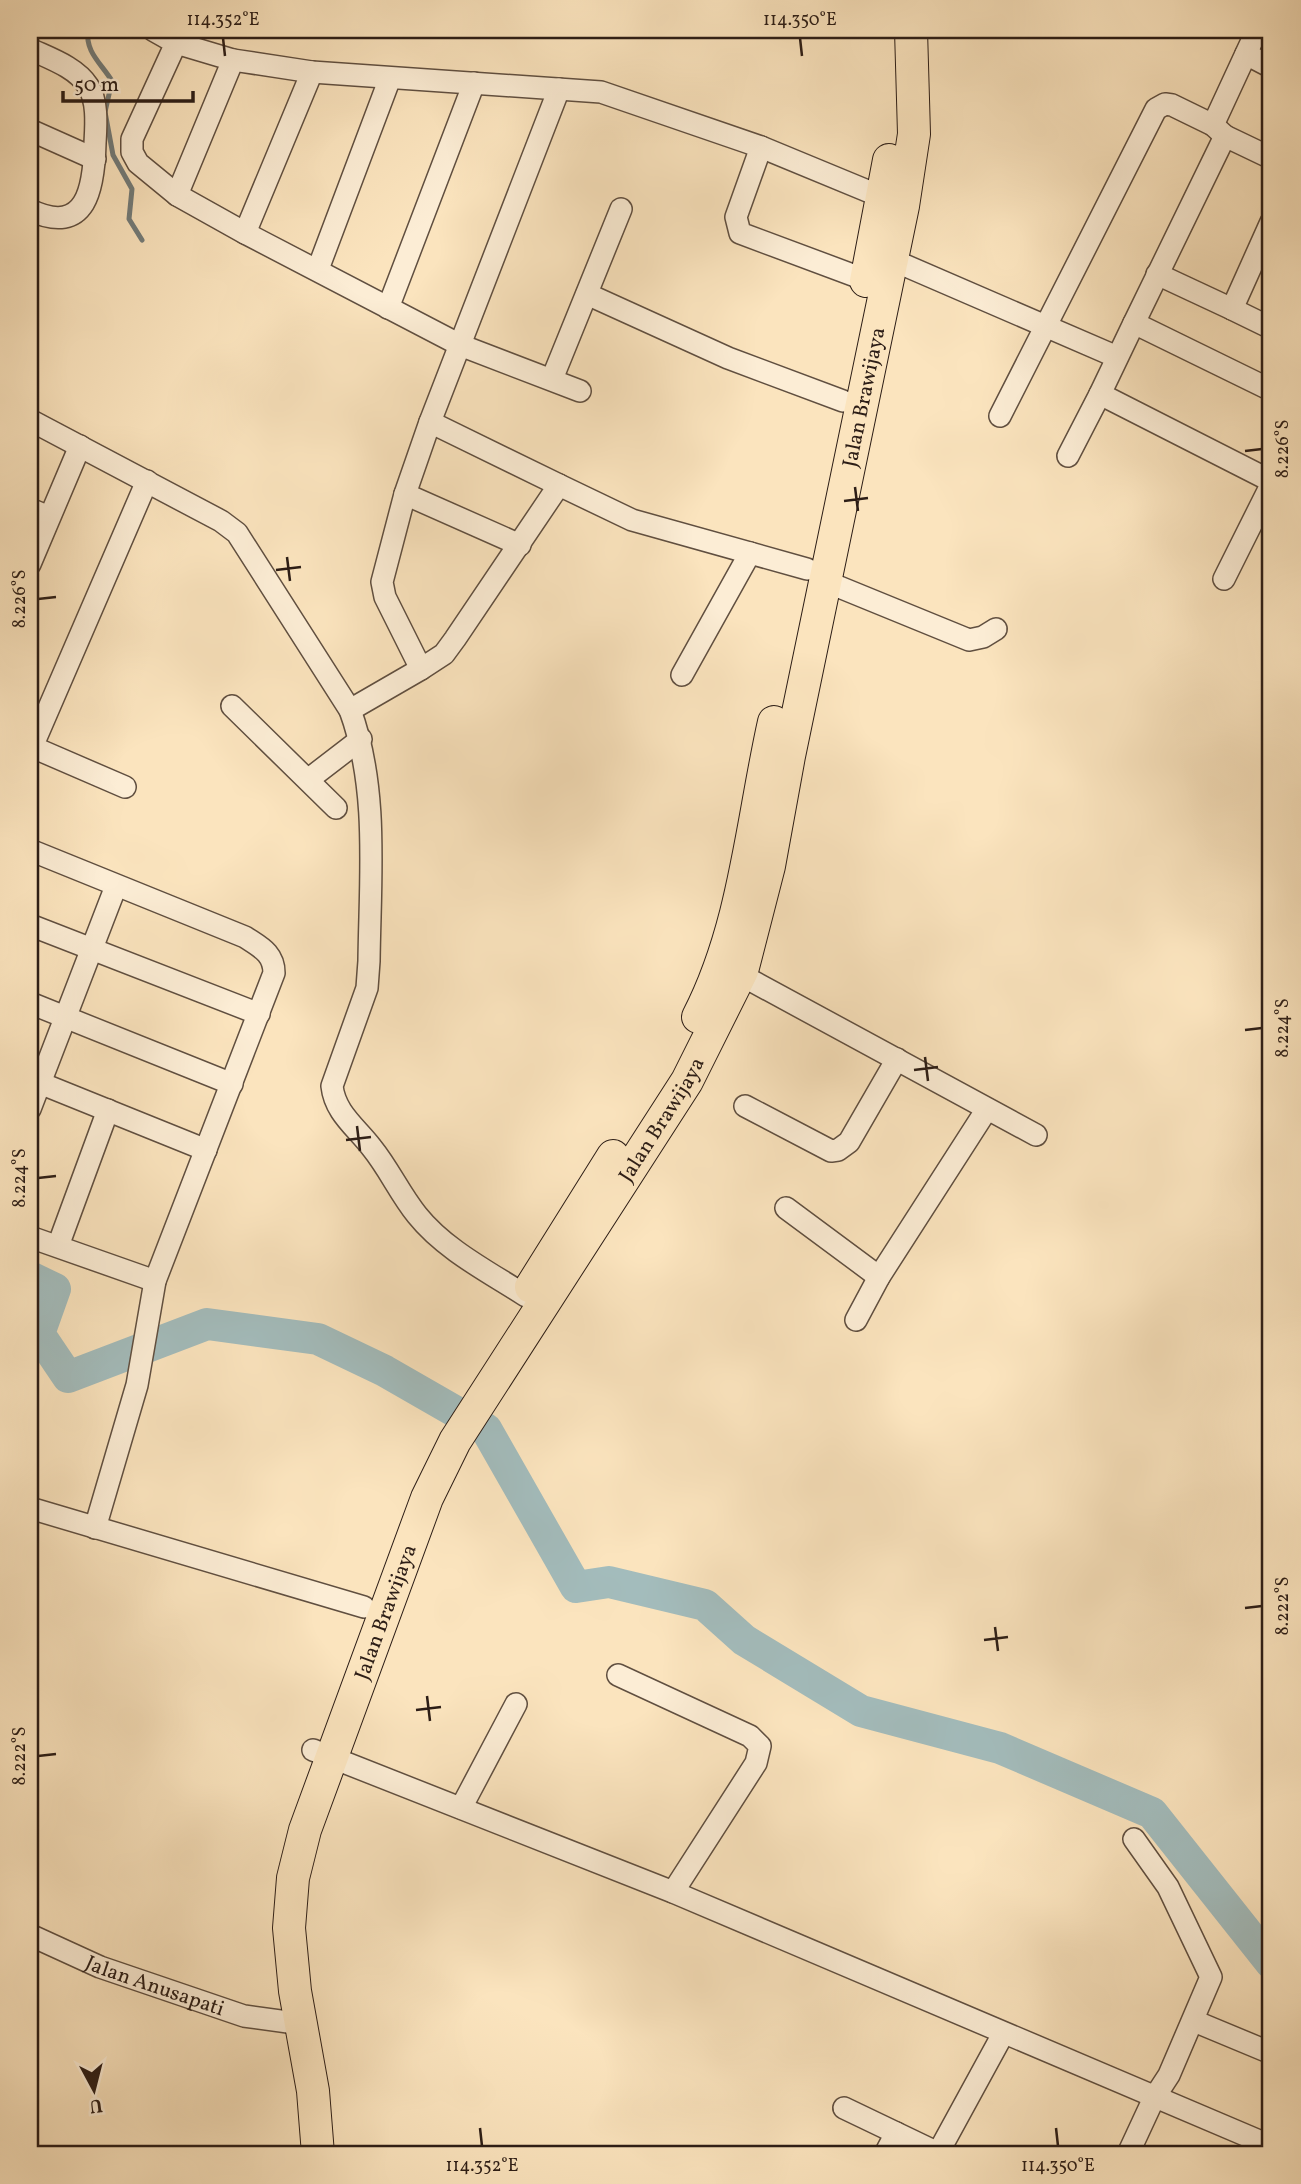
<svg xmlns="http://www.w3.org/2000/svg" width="1301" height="2184" font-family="Vollkorn,serif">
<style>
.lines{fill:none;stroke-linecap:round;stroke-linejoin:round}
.stream{stroke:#737c7a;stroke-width:5}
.river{stroke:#a3bcbc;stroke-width:32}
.minor-casing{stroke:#604f40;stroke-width:24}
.highway-casing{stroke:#2c1d16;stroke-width:34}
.minor{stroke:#fcedd5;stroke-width:21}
.highway{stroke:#fbe4be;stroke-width:32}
.ticks{fill:none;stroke:#2c1d16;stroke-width:2.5}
.labels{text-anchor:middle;stroke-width:6;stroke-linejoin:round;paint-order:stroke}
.street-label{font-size:21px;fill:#2c1d16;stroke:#fcedd5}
.neatline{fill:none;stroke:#2c1d16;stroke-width:2.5}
.ticks-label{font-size:18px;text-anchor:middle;fill:#2c1d16}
</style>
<rect width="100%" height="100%" fill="#fbe4be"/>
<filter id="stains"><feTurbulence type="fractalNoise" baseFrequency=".00286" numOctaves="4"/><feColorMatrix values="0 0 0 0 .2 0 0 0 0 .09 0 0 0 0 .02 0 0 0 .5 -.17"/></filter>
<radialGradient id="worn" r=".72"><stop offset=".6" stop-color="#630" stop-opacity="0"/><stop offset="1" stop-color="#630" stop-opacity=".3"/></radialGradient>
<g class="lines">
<path class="stream" d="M88,30C85,52 101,63 112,81L105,112L113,155L132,189L129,219L142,240"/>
<path class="river" d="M30,1277L55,1289L39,1334L68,1377L207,1324L318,1339L385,1371L486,1429L576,1587L609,1582L705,1605L744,1640L861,1711L1000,1748L1152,1813L1271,1963"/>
<defs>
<g id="minor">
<path d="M153,30L176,43L132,139V152L138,163L177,195L245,233L460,345L580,391"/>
<path d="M176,43L233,60L312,72L601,92L761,147L882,197"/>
<path d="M30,49C49,58 76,67 88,86C98,101 96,125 95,143C94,187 87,237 30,210"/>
<path d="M1246,54L1271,67"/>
<path d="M1213,125L1257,30"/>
<path d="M30,130L95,159"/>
<path d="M761,147L736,217L740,233L866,280"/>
<path d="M177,195L233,60"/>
<path d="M1271,222L1232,309L1271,328"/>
<path d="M245,233L312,72"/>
<path d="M881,255L1117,357"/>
<path d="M318,269L390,78"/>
<path d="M1157,274L1232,309"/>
<path d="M587,294L728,358L843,401"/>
<path d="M388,308L474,83"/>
<path d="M1134,323L1225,136L1271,158"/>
<path d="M552,379L621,209"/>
<path d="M1271,390L1134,323L1100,394L1271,481"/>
<path d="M1000,416L1156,109L1165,104L1172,105L1213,125L1225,136"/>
<path d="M30,420L221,521L237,533L350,710C379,789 370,877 369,961L367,988L332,1086C335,1113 356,1127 372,1148C389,1169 400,1194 417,1215C445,1250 489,1272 526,1296"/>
<path d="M430,422L559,485L455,639L444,654L421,669L385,597L382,582L405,494Z"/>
<path d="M430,422L559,89"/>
<path d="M1068,456L1100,394"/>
<path d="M559,485L632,520L807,569"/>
<path d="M405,494L520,545"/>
<path d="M30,509L49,517"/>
<path d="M30,564L80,446"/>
<path d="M1224,579L1271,485"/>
<path d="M827,582L969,640L983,637L996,629"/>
<path d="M682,675L750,553"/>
<path d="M232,706L336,808"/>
<path d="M350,710L421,669"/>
<path d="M30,746L125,787"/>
<path d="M32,747L147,481"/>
<path d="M309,779L361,739"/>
<path d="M30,850L245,937C260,947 274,953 274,973L155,1281L137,1385L95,1528"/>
<path d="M30,925L259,1014"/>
<path d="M741,975L1036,1135"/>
<path d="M30,1003L232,1084"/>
<path d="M30,1079L206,1150"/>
<path d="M745,1106L831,1151L838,1150L849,1142L897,1059"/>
<path d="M30,1109L116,886"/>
<path d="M786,1208L879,1277"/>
<path d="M30,1237L155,1281"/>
<path d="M58,1246L108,1110"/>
<path d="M856,1320L879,1277L987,1109"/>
<path d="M30,1508L364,1607"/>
<path d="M618,1675L750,1736L760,1746L756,1763L673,1892"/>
<path d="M313,1750L673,1892L1271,2146"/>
<path d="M461,1808L516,1704"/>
<path id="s1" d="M30,1935L100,1967L244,2016L302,2024"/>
<path d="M1194,2021L1271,2053"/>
<path d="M844,2108L940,2154"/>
<path d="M938,2153L1003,2034"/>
<path d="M885,2154L896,2133"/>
<path d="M1128,2154L1154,2098L1169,2075L1211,1977L1168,1887L1134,1839"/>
</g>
<g id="highway">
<path d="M866,281L889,160"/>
<path d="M698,1017C745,926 752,820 774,722"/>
<path d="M531,1287L613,1156"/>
<path id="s2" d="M318,2154L313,2091L295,1991L289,1928L293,1878L305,1830L427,1498L455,1441L687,1081L742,971L769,866L789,756L903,206L914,134L911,30"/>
</g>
</defs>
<use href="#minor" class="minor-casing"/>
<use href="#highway" class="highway-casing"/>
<use href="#minor" class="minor"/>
<use href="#highway" class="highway"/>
</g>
<path class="ticks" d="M223,38L225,56M800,38L802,56M1245,451L1262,449M855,487L858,511M844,501L868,498M287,557L290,581M276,570L301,567M38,599L56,597M1245,1030L1262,1028M925,1057L928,1081M914,1070L938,1067M357,1126L360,1151M346,1140L371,1137M38,1178L56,1176M1245,1608L1262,1606M995,1627L998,1651M984,1640L1008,1637M427,1696L430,1721M416,1710L441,1707M38,1756L56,1754M480,2128L482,2146M1056,2128L1058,2146"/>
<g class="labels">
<g class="street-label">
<text dy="7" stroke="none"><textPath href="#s2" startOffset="1883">Jalan Brawijaya</textPath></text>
<text dy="7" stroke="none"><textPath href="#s2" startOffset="1127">Jalan Brawijaya</textPath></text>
<text dy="7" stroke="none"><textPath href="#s2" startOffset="560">Jalan Brawijaya</textPath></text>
<text dy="7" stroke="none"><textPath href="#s1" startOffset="135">Jalan Anusapati</textPath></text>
</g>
</g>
<rect width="1301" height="2184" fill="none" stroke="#fbe4be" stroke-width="77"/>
<g transform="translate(94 2090) rotate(173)" stroke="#fcedd5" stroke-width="5" paint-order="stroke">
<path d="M0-5L12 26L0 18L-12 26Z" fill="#2c1d16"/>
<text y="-10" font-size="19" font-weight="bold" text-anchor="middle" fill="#2c1d16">U</text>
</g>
<path d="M63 91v10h130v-10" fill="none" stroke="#2c1d16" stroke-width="3.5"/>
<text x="74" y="91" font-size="21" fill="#2c1d16" stroke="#fcedd5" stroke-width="5" paint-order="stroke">50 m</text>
<rect x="38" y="38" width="1224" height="2108" class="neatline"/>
<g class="ticks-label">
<text x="223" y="25">114.352°E</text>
<text x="800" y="25">114.350°E</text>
<text transform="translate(1282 449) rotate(-90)" y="6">8.226°S</text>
<text transform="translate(19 599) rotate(-90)" y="6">8.226°S</text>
<text transform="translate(1282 1028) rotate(-90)" y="6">8.224°S</text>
<text transform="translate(19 1178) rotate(-90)" y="6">8.224°S</text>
<text transform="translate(1282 1606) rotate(-90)" y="6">8.222°S</text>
<text transform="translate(19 1756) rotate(-90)" y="6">8.222°S</text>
<text x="482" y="2171">114.352°E</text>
<text x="1058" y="2171">114.350°E</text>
</g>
<rect width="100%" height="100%" filter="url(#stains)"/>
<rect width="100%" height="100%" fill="url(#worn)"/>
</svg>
